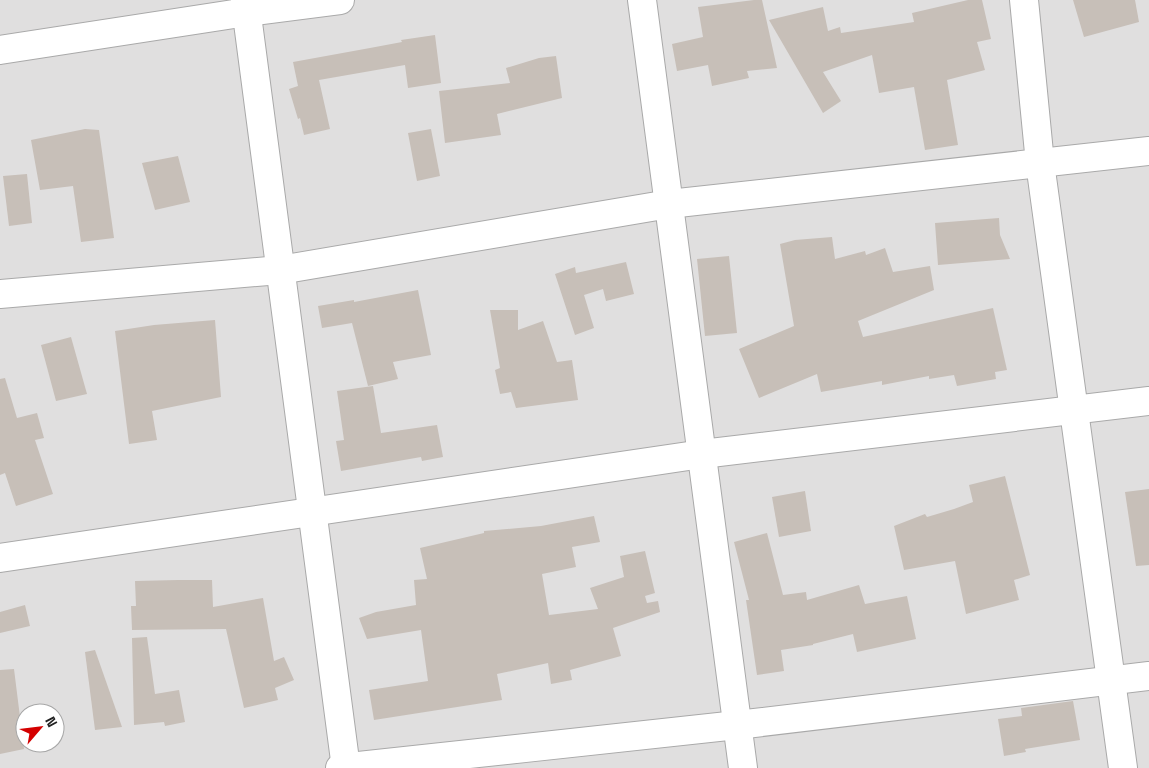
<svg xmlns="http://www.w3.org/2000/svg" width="1149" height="768" font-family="'Space Grotesk',sans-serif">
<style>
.residential{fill:#e0dfdf;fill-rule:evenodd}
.building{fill:#c7bfb8}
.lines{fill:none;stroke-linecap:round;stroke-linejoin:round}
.street-casing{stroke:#a9a9a9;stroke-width:30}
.street{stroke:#fff;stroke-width:28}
</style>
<rect width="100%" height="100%" fill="#f2efe9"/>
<path class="residential" d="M0,0H1149V768H0ZM25,713H55V743H25Z"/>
<g class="building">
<path d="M754,0H762L777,68L747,71L749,78L712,86L708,65L677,71L672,44L703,37L698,7Z"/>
<path d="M968,0H982L991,39L977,42L985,70L947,80L958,145L925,150L914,87L879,93L872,55L823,72L841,101L823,113L769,20L823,7L828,31L840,27L841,33L914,22L912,13Z"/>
<path d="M1073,0H1135L1139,22L1084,37Z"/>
<path d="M435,35L441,83L408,88L405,65L319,80L330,129L304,135L300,118L298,119L289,89L298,86L293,62L370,48L402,42L401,40Z"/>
<path d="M556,56L562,98L497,114L501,135L445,143L439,91L510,83L506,68L539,58Z"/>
<path d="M85,129L99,130L114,238L81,242L73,186L40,190L31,140Z"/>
<path d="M431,129L440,176L417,181L408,133Z"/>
<path d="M178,156L190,202L155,210L142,163Z"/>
<path d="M27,174L32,223L9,226L3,176Z"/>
<path d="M999,218L1000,235L1010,259L938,265L935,223Z"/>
<path d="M832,237L835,259L865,251L866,255L885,248L893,272L930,266L934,290L858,321L863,337L993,308L1007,370L995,372L996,379L957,386L954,375L929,379V376L882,385V381L821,392L817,374L759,398L739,349L794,326L780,244L795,240Z"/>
<path d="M729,256L737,333L705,336L697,259Z"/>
<path d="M626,262L634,294L606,301L603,289L584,295L594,328L575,335L555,274L575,267L576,273Z"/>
<path d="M418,290L431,355L393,362L398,379L368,386L352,323L322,328L318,306L354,300V302Z"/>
<path d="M490,310H518V330L543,321L557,362L572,360L578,400L516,408L511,392L500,394L495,370L500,368Z"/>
<path d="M215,320L221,397L152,411L157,440L129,444L115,331L154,325Z"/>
<path d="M71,337L87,394L56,401L41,345Z"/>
<path d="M5,378L17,418L37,413L44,438L35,440L53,494L16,506L5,473L0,475V379Z"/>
<path d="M373,386L381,433L437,425L443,457L422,461L421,457L341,471L336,441L344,440L337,391Z"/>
<path d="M1005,476L1030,575L1014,580L1019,600L966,614L955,561L904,570L894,526L925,514L927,517L954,509L973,502L969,485Z"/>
<path d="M1149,489V565L1136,566L1125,492Z"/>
<path d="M805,491L811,531L779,537L772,497Z"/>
<path d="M594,516L600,542L572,547L576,567L542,574L549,615L598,609L590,588L624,577L620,556L645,551L655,593L645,596L647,603L658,601L660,612L613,628L621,656L570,670L572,680L551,684L548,663L497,674L502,700L374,720L369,690L428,681L421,630L367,639L359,618L376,612L416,605L414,580L427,579L420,548L484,533V531L541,526Z"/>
<path d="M767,533L783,595L806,592L807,600L859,585L865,604L907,596L916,639L857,652L853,634L813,644V645L781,650L784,671L757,675L746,600H749L734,542Z"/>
<path d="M178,580H212L213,607L263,598L274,661L284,657L294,680L275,688L278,700L244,708L226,629L132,630L131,606H136L135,581Z"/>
<path d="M25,605L30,626L0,633V612Z"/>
<path d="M147,637L155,694L179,690L185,722L165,726L164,722L134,725L132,638Z"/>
<path d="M95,650L122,727L95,730L85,652Z"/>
<path d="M14,669L24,749L0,754V670Z"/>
<path d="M1073,701L1080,740L1025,749L1026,752L1004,756L998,719L1022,716L1021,708Z"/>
</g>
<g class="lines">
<defs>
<g id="street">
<path d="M245,0L346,768"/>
<path d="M642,0L743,768"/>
<path d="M1024,0L1040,163L1123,768"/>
<path d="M0,50L247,12L340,0"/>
<path d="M0,294L280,270L669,204L1149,151"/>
<path d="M0,558L702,454L1149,401"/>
<path d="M340,768L737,725L1149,676"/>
</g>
</defs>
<use href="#street" class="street-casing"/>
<use href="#street" class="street"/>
</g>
<g transform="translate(40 728) rotate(62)"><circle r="24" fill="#ffffff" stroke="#a7a7a7"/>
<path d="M0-4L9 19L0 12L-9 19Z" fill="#d40000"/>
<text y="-8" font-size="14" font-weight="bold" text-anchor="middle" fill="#222222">N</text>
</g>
</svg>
